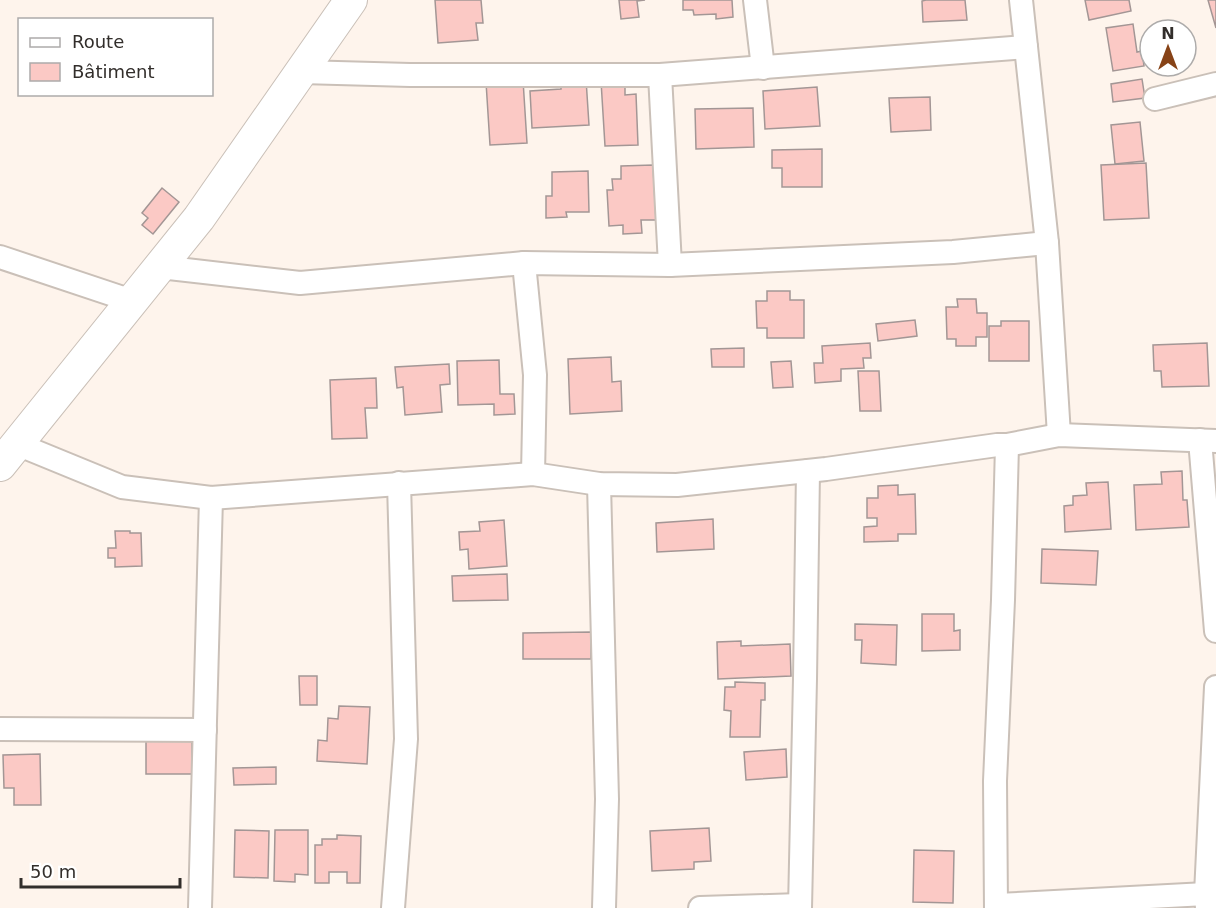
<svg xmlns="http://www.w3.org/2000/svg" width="1216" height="908" font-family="'DejaVu Sans',sans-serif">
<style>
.building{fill:#fbc9c5;stroke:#a39695;stroke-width:1.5}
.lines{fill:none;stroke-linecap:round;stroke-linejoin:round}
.street-casing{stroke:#cac0b8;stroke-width:26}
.secondary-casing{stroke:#cac0b8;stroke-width:34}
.street{stroke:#fff;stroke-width:22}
.secondary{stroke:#fff;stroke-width:32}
</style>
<rect width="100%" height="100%" fill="#fef4ec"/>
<g class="building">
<path d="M435,0H481L483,23H476L478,40L438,43Z"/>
<path d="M619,0H645L637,1L639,17L621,19Z"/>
<path d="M683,0H732L733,17L716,19V14L694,15L693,10H683Z"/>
<path d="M926,0H965L967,20L923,22L922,1Z"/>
<path d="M1085,0H1129L1131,11L1089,20Z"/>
<path d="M1208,0H1216V28Z"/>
<path d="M1133,24L1137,52L1142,51L1144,66L1113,71L1106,28Z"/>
<path d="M586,79L589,125L532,128L530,91L561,89V80Z"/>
<path d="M1142,79L1145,98L1113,102L1111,84Z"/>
<path d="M523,80L527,143L490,145L486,82Z"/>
<path d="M625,80V95L636,94L638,145L605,146L601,81Z"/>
<path d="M817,87L820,126L765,129L763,91Z"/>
<path d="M930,97L931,130L891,132L889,98Z"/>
<path d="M753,108L754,147L696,149L695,109Z"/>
<path d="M1140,122L1144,161L1115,164L1111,125Z"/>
<path d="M822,149V187H782V168H772V150Z"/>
<path d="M1146,163L1149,218L1104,220L1101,165Z"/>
<path d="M653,165L656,220H641L642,233L623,234V225L609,226L607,190H613L612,179H621V166Z"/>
<path d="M588,171L589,212H566L567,217L546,218V196H552V172Z"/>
<path d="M162,188L179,202L153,234L142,225L148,218L142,213Z"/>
<path d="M767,291H790V300H804V338H767V328H757L756,301H767Z"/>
<path d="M957,299H976L977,313H987V337H976V346H956V339H947L946,307H958Z"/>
<path d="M915,320L917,336L878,341L876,324Z"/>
<path d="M1001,321H1029V361H989V326H1001Z"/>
<path d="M870,343L871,358H863L864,368L841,369V381L815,383L814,363H823L822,346Z"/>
<path d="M1207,343L1209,386L1162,387L1161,371H1154L1153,345Z"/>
<path d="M744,348V367H712L711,349Z"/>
<path d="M611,357L612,382L621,381L622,411L570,414L568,359Z"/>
<path d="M499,360L500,394H514L515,414L494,415V404L458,405L457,361Z"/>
<path d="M791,361L793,387L773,388L771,362Z"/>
<path d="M449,364L450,384L440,385L442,412L405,415L403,387L397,388L395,367Z"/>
<path d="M858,371H879L881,411H860Z"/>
<path d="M376,378L377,408H365L367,438L332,439L330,380Z"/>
<path d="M1182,471L1183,500H1187L1189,527L1136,530L1134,485L1162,484L1161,472Z"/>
<path d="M1108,482L1111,529L1065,532L1064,506L1073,505V496L1087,495L1086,483Z"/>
<path d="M898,485V495L915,494L916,534H898V541L864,542V527L877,526V518H867V498H878V486Z"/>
<path d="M713,519L714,549L657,552L656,523Z"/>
<path d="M504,520L507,566L469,569L468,549L460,550L459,532L480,531L479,522Z"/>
<path d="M115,531H130V533H141L142,566L115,567V558H108V548H116Z"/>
<path d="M1042,549L1098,551L1096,585L1041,583Z"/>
<path d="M507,574L508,600L453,601L452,576Z"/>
<path d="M922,614H954V631L960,630V650L922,651Z"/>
<path d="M855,624L897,625L896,665L861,663L862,640H855Z"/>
<path d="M591,632V659H523V633Z"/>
<path d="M741,641V646L790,644L791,676L718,679L717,642Z"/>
<path d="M299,676H317V705H300Z"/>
<path d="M735,682L765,683V700H761L760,737H730L731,711L724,710L725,687H735Z"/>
<path d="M339,706L370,707L367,764L317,761L318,740L327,741L328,718L338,719Z"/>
<path d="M146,739L192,740V774H146Z"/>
<path d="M786,749L787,777L746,780L744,752Z"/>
<path d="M40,754L41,805H14V788H4L3,755Z"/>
<path d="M276,767V784L234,785L233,768Z"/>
<path d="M709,828L711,861L694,862V869L652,871L650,831Z"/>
<path d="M235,830L269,831L268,878L234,877Z"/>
<path d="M275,830H308V875L295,874V882L274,881Z"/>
<path d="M337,835L361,836L360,883H347V872H329V883H315V845H322V839H337Z"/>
<path d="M914,850L954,851L953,903L913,902Z"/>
</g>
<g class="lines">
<defs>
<g id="street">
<path d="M755,0L763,68"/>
<path d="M1021,0L1047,243L1059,435"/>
<path d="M301,72L410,75H660L1026,47"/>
<path d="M660,75L670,265"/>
<path d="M1155,99L1216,84"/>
<path d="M0,257L132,301"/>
<path d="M524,263L535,375L533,474"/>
<path d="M160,267L300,283L524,263L670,265L953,252L1047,243"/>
<path d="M1200,440L1216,631"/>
<path d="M17,444L122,487L211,498L533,474L599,484L677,485L826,469L997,445H1007L1059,435L1216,441"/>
<path d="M599,484L607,799L604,908"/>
<path d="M0,729L205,730"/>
<path d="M997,905L1206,894"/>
<path d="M200,908L211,498"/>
<path d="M393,908L406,739L399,483"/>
<path d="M700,908L800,905"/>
<path d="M800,908L805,679L808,471"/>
<path d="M996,908L995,781L1003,600L1007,445"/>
<path d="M1207,908L1206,894L1216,687"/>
</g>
<path id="secondary" d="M0,465L199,218L351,0"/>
</defs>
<use href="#street" class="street-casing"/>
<use href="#secondary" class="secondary-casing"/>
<use href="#street" class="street"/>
<use href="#secondary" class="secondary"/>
</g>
<rect x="18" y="18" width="195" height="78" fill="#ffffff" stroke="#adabaa" stroke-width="1.5"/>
<rect x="30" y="38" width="30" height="9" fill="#ffffff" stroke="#adabaa" stroke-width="1.5"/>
<text x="72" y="48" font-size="18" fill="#322e2b">Route</text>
<rect x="30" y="63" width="30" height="18" fill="#fbc9c5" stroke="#adabaa" stroke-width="1.5"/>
<text x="72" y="78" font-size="18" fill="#322e2b">Bâtiment</text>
<g transform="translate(1168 48)"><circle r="28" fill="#ffffff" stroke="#adabaa" stroke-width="1.5"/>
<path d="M0-4.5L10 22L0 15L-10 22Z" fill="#874317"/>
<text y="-9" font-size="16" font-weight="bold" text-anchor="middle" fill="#322e2b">N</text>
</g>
<path d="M21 878v9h159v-9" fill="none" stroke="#322e2b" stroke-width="3"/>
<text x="30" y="878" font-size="18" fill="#322e2b" stroke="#ffffff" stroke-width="4.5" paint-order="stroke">50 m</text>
</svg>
